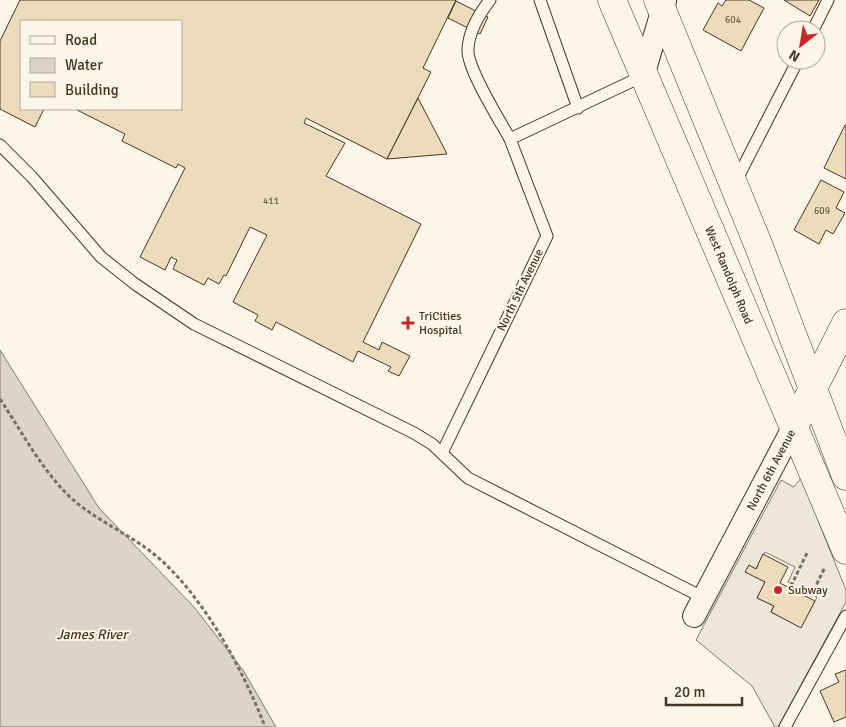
<svg xmlns="http://www.w3.org/2000/svg" width="846" height="727" font-family="Signika,sans-serif">
<style>
.parking{fill:#ede7d9;stroke:#887966;fill-rule:evenodd}
.water{fill:#dcd4c6;stroke:#887966}
.building{fill:#ecdcbc;stroke:#4a3520}
.lines{fill:none;stroke-linecap:round;stroke-linejoin:round}
.service-casing{stroke:#4a3520;stroke-width:13}
.minor-casing{stroke:#4a3520;stroke-width:24}
.primary-casing{stroke:#4a3520;stroke-width:29}
.trunk-casing{stroke:#4a3520;stroke-width:29}
.path{stroke:#7f6f5c;stroke-width:3;stroke-dasharray:4 2.5;stroke-linecap:butt}
.service{stroke:#fbf6e9;stroke-width:11}
.minor{stroke:#fbf6e9;stroke-width:22}
.primary{stroke:#fbf6e9;stroke-width:28}
.trunk{stroke:#fbf6e9;stroke-width:28}
.poi-dot{fill:#c62828;stroke:#fbf6e9;stroke-width:2}
.labels{text-anchor:middle;stroke-width:4;stroke-linejoin:round;paint-order:stroke}
.number-label{font-size:10px;fill:#725f47}
.street-label{font-size:12px;fill:#4a3520;stroke:#fbf6e9}
.poi-label{font-size:12px;fill:#4a3520;stroke:#fbf6e9;text-anchor:start}
.water-label{font-size:14px;font-style:italic;fill:#4a3520;stroke:#fbf6e9}
</style>
<rect width="100%" height="100%" fill="#fbf6e9"/>
<path class="parking" d="M801,478L846,590V602L778,727H775L752,686L696,640L781,480L794,487ZM765,552L795,567L788,582L817,597L801,627L771,612L774,606L757,598L765,582L746,572L749,566L756,569Z"/>
<path class="water" d="M0,350L99,508L194,607L243,670L276,727H0Z"/>
<g class="building">
<path d="M20,0H456L423,68L431,72L387,159L306,118L304,123L345,143L326,176L421,224L363,342L379,350L382,342L410,356L399,376L388,371L391,367L358,351L353,362L276,322L272,330L255,321L258,315L233,302L267,235L250,227L226,276L224,275L219,284L208,278L204,285L173,269L177,260L171,257L165,270L140,257L185,168L178,164L176,168L122,141L125,134L75,109H181V21H21V109H44L35,127L0,109V41Z"/>
<path d="M726,0H749L764,8L741,51L703,30L718,3L722,6Z"/>
<path d="M784,0H819L810,16Z"/>
<path d="M456,1L488,17L480,34L448,18Z"/>
<path d="M418,98L447,154L387,159Z"/>
<path d="M845,125H846V179L824,168Z"/>
<path d="M821,180L844,192L836,208L845,213L833,234L826,230L819,244L794,230Z"/>
<path d="M763,554L788,567L780,583L815,601L801,628L771,612L774,606L757,598L765,582L745,572L749,565L756,569Z"/>
<path d="M846,670V717L834,722L820,691L839,682L835,674Z"/>
</g>
<g class="lines">
<defs>
<g id="service">
<path d="M490,0C479,14 469,31 468,49C466,67 500,121 510,139"/>
<path d="M540,0L578,108"/>
<path d="M813,30L828,0"/>
<path d="M0,145L32,177L101,257L135,284L194,324L414,433L432,444L468,478L704,598"/>
<path d="M736,181L798,60"/>
<path d="M442,453L547,236L510,139L643,76"/>
<path d="M785,727L846,616"/>
</g>
<g id="minor">
<path d="M643,76L665,1"/>
<path d="M694,616L794,426"/>
</g>
<path id="primary" d="M794,426L846,323"/>
<g id="trunk">
<path d="M612,0L846,550"/>
<path d="M658,0L758,244L846,476"/>
</g>
</defs>
<use href="#service" class="service-casing"/>
<use href="#minor" class="minor-casing"/>
<use href="#primary" class="primary-casing"/>
<use href="#trunk" class="trunk-casing"/>
<g class="path">
<path d="M0,399C20,429 38,463 63,490C87,516 122,530 150,551C200,589 243,669 265,727"/>
<path d="M791,586L808,551"/>
<path d="M811,596L825,567"/>
</g>
<use href="#service" class="service"/>
<use href="#minor" class="minor"/>
<use href="#primary" class="primary"/>
<use href="#trunk" class="trunk"/>
</g>
<g class="poi-dot">
<path d="M405.5 315.5h5v5h5v5h-5v5h-5v-5h-5v-5h5z"/>
<circle cx="778" cy="590" r="5"/>
</g>
<g class="labels">
<g class="number-label">
<text x="733" y="23">604</text>
<text x="271" y="204">411</text>
<text x="822" y="214">609</text>
</g>
<g class="street-label">
<text transform="translate(729 275) rotate(67)" y="4">West Randolph Road</text>
<text transform="translate(520 290) rotate(-64)" y="4">North 5th Avenue</text>
<text transform="translate(771 470) rotate(-62)" y="4">North 6th Avenue</text>
</g>
<g class="poi-label">
<text x="419" y="320">TriCities<tspan x="419" dy="14">Hospital</tspan></text>
<text x="788" y="594">Subway</text>
</g>
<g class="water-label">
<text x="92" y="639">James River</text>
</g>
</g>
<rect x="20" y="20" width="162" height="90" fill="#fbf6e9" stroke="#b4a999"/>
<rect x="30" y="36" width="25" height="8" fill="#fbf6e9" stroke="#b4a999"/>
<text x="65" y="45" font-size="15" fill="#4a3520">Road</text>
<rect x="30" y="58" width="25" height="15" fill="#dcd4c6" stroke="#b4a999"/>
<text x="65" y="70" font-size="15" fill="#4a3520">Water</text>
<rect x="30" y="82" width="25" height="15" fill="#ecdcbc" stroke="#b4a999"/>
<text x="65" y="95" font-size="15" fill="#4a3520">Building</text>
<g transform="translate(801 45) rotate(211)"><circle r="24" fill="#fbf6e9" stroke="#b4a999"/>
<path d="M0-4L9 19L0 12L-9 19Z" fill="#c62828"/>
<text y="-8" font-size="14" font-weight="bold" text-anchor="middle" fill="#4a3520">N</text>
</g>
<path d="M666 697v8h76v-8" fill="none" stroke="#4a3520" stroke-width="2.5"/>
<text x="674" y="697" font-size="15" fill="#4a3520" stroke="#fbf6e9" stroke-width="4" paint-order="stroke">20 m</text>
</svg>
